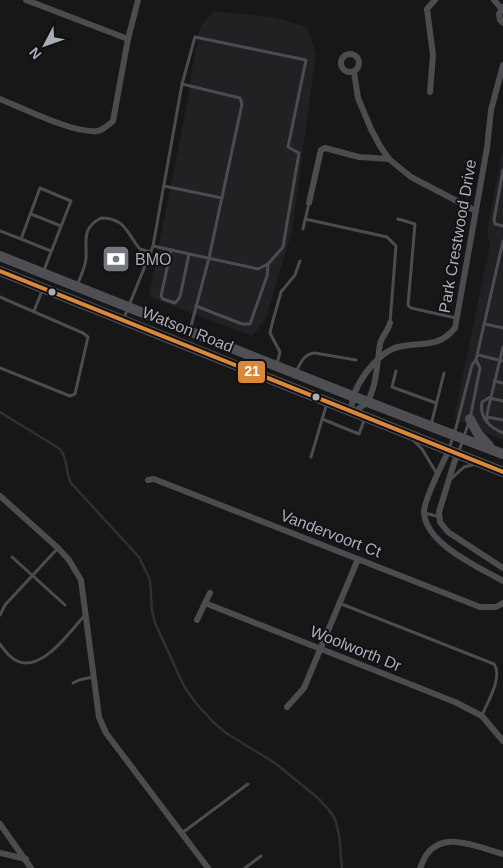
<svg xmlns="http://www.w3.org/2000/svg" width="503" height="868" font-family="Arial,sans-serif">
<style>
.built{fill:#212123}
.lines{fill:none;stroke-linecap:round;stroke-linejoin:round}
.stream{stroke:#2a3239;stroke-width:2.5}
.service{stroke:#4b4c50;stroke-width:3}
.minor{stroke:#4b4c50;stroke-width:6}
.primary{stroke:#4d4f52;stroke-width:10}
.bus-1-casing{stroke:#111113;stroke-width:8}
.bus-1{stroke:#db8839;stroke-width:4}
.bus-dot{fill:#a8adb8;stroke:#111113;stroke-width:2}
.labels{text-anchor:middle;stroke-width:4;stroke-linejoin:round;paint-order:stroke}
.street-label{font-size:16px;fill:#a8adb8;stroke:#111113}
.poi-label{font-size:16px;fill:#a8adb8;stroke:#111113;text-anchor:start}
.line-badge{stroke:#111113;stroke-width:2}
.badge-label{font-size:14px;text-anchor:middle;font-weight:bold;fill:#fff}
</style>
<rect width="100%" height="100%" fill="#171717"/>
<g class="built">
<path d="M214,11L276,18L307,27L316,53L292,231L266,318L252,336L154,299L149,296L189,94L191,74L200,27Z"/>
<path d="M503,148V440L454,419L490,244L487,232Z"/>
</g>
<g class="lines">
<path class="stream" d="M0,412L60,449C68,459 65,471 71,483L139,557L150,580L152,611L155,623L184,686L195,702L213,722L226,733L275,763L318,798L329,810L335,819L339,834L342,868"/>
<g class="service">
<path d="M182,84L240,98L242,104L209,258L190,330"/>
<path d="M503,170L494,220L495,224L503,226"/>
<path d="M164,186L222,198"/>
<path d="M31,214L61,226"/>
<path d="M305,219L387,237L396,246L390,323"/>
<path d="M398,219L415,224L408,305L411,308L456,318"/>
<path d="M303,229L309,203"/>
<path d="M0,231L21,239"/>
<path d="M171,250L161,296L163,299L175,303L180,297L189,254"/>
<path d="M44,270L71,201L40,188L21,239L51,251"/>
<path d="M77,286C80,277 85,268 86,259C87,242 81,228 101,218C126,218 127,234 140,249L151,252"/>
<path d="M0,297L83,333L88,337L75,394L70,396L0,368"/>
<path d="M196,306L242,324H250L267,276L268,265"/>
<path d="M34,311L42,291"/>
<path d="M124,318L153,246L182,84L195,37L306,60L288,147L299,153L283,247L268,264L258,269L153,246"/>
<path d="M485,324L503,328"/>
<path d="M478,355L503,361"/>
<path d="M277,364L280,352L270,333L272,324L281,292L295,275L300,261"/>
<path d="M396,371L392,387L436,403"/>
<path d="M296,372C301,362 304,354 315,353L356,360"/>
<path d="M494,381L503,383"/>
<path d="M490,397L482,402C479,418 489,427 503,433"/>
<path d="M490,398L503,401"/>
<path d="M487,417L503,420"/>
<path d="M322,419L359,434L365,418"/>
<path d="M487,422V414L503,347"/>
<path d="M431,425L444,373"/>
<path d="M413,440L422,449L437,474"/>
<path d="M449,449L457,424L472,365L476,360L503,241"/>
<path d="M459,451L470,419L480,368L476,360"/>
<path d="M311,457L327,403"/>
<path d="M452,478L464,467L476,464"/>
<path d="M425,513L440,517"/>
<path d="M12,557L65,605"/>
<path d="M339,603L494,664C503,676 488,702 482,715"/>
<path d="M0,615L5,605L58,548"/>
<path d="M0,644C4,650 11,658 17,661C42,673 71,630 85,615"/>
<path d="M73,683L79,680L93,677"/>
<path d="M182,833L248,784"/>
<path d="M245,868L261,856"/>
</g>
<g class="minor">
<path d="M26,0L128,39"/>
<path d="M494,0L501,8"/>
<path d="M503,7L499,14L500,20L503,23"/>
<circle cx="350" cy="63" r="9"/>
<path d="M354,72L358,98L371,129L380,146L389,159L411,177L476,211"/>
<path d="M430,92L433,55L427,9L435,0"/>
<path d="M0,99C22,108 75,134 97,131C104,130 108,125 113,121L128,39L138,0"/>
<path d="M309,203L320,154L321,150L325,148L359,157L389,159"/>
<path d="M390,323C388,331 382,336 380,344C377,361 377,391 365,404C361,408 356,410 352,412C348,390 377,352 398,347C421,341 438,349 455,328L487,148L491,110L503,65"/>
<path d="M449,450C443,462 424,501 424,512C425,544 479,567 503,581"/>
<path d="M458,454L454,463L439,512L440,522L448,532L503,568"/>
<path d="M148,480L154,479L480,607H496L503,603"/>
<path d="M0,496L58,548L69,560L81,580L99,717L106,733L208,868"/>
<path d="M205,603L210,593"/>
<path d="M197,620L205,603L455,702L482,716L503,741"/>
<path d="M287,707L304,688L358,559"/>
<path d="M0,824L31,868"/>
<path d="M0,853L26,859"/>
<path d="M420,868C422,864 424,858 427,854C445,830 480,848 503,854"/>
</g>
<g class="primary">
<path d="M0,256L352,396L503,454"/>
<path d="M0,271L503,472"/>
<path d="M470,419L478,434L489,446"/>
</g>
<defs>
<path id="bus-1" d="M0,271L503,472"/>
</defs>
<use href="#bus-1" class="bus-1-casing"/>
<use href="#bus-1" class="bus-1"/>
</g>
<defs>
<symbol id="bank-square" viewBox="-11 -11 22 22"><rect x="-9" y="-9" width="18" height="18" rx="4" fill="#757880" stroke="#111113"/><path d="M-6-4H6V4H-6ZM0-2.3a2.3 2.3 0 1 0 0 4.6a2.3 2.3 0 1 0 0-4.6Z" fill="#fff"/></symbol>
</defs>
<g fill-rule="evenodd">
<use href="#bank-square" x="100" y="243" width="32" height="32"/>
</g>
<g class="bus-dot">
<circle cx="52" cy="292" r="4.5"/>
<circle cx="316" cy="397" r="4.5"/>
</g>
<g class="labels">
<g class="street-label">
<text transform="translate(457 236) rotate(-80)" y="6">Park Crestwood Drive</text>
<text transform="translate(188 329) rotate(22)" y="6">Watson Road</text>
<text transform="translate(331 533) rotate(21)" y="6">Vandervoort Ct</text>
<text transform="translate(356 648) rotate(22)" y="6">Woolworth Dr</text>
</g>
<g class="poi-label">
<text x="135" y="265">BMO</text>
</g>
</g>
<rect class="line-badge" x="237" y="360" width="29" height="24" rx="5" fill="#db8839"/>
<g class="badge-label">
<text x="252" y="376">21</text>
</g>
<g transform="translate(45 45) rotate(229)" stroke="#111113" stroke-width="4" paint-order="stroke">
<path d="M0-4L9 19L0 12L-9 19Z" fill="#a8adb8"/>
<text y="-8" font-size="14" font-weight="bold" text-anchor="middle" fill="#a8adb8">N</text>
</g>
</svg>
